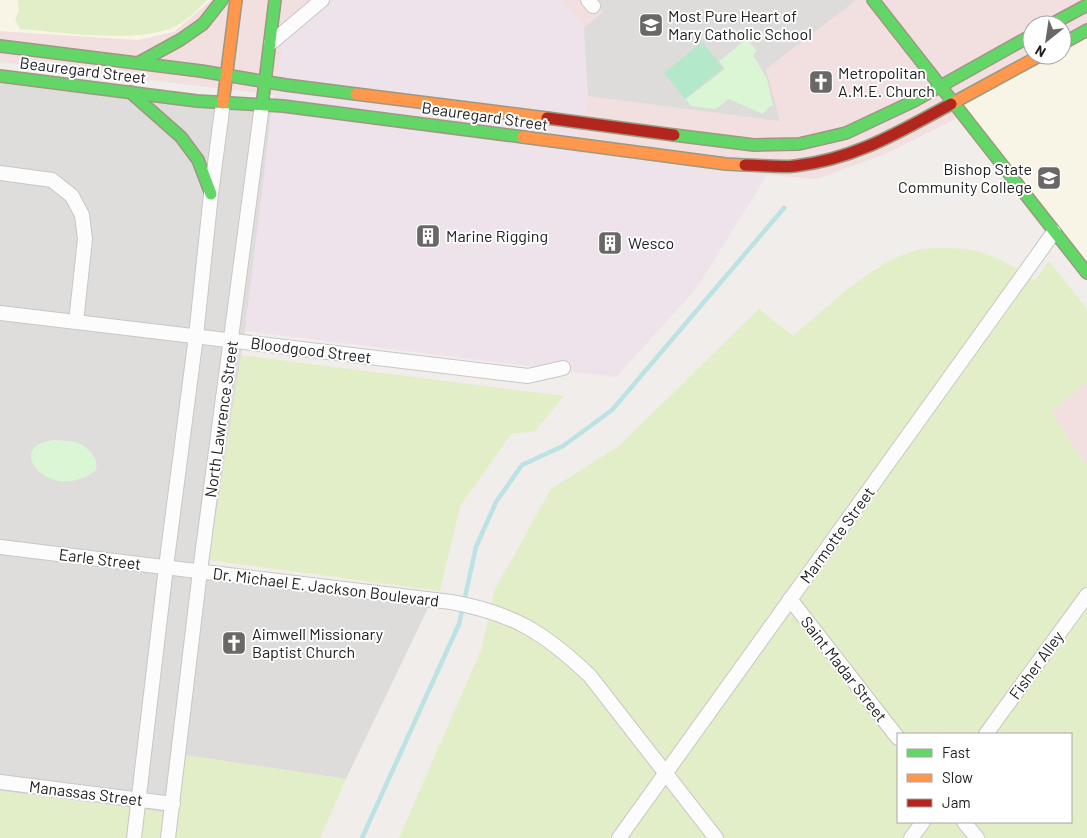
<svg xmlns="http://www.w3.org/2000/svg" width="1087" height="838" font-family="Barlow,sans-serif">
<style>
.residential{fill:#dfdddb}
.commercial{fill:#f2e0e1;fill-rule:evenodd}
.industrial{fill:#eee2eb}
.education{fill:#f8f5e7}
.religious{fill:#dedcdb}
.grass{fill:#e2eec7;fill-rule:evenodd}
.park{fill:#daf6d5}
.pitch{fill:#b3e9ca}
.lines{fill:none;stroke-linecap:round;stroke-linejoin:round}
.stream{stroke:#bce2e4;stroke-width:4.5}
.street-casing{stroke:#c8c7c6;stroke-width:16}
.fast-casing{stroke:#9c9980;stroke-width:14}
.slow-casing{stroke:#9c9980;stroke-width:14}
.jam-casing{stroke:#9c9980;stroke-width:14}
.street{stroke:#fdfcfc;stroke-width:14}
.fast{stroke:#63d668;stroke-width:11}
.slow{stroke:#ff974d;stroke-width:11}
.jam{stroke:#b3261e;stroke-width:11}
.labels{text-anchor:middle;stroke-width:4;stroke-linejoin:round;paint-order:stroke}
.poi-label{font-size:16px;fill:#212121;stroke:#fff;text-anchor:start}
.street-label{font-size:16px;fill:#212121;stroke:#fff}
</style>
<rect width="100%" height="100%" fill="#f0edea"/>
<path class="residential" d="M0,76L272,112L245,331L207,577L176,814L0,791Z"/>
<g class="commercial">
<path d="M211,0H336L283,43L275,95L0,62V31L138,40Z"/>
<path d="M561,0H1087V47L975,109L883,155L817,179L767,175L572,152L588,96L584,28ZM1032,25H1062V55H1032Z"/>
<path d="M1087,381V466L1051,412Z"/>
</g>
<path class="industrial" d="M336,0H561L584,28L588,96L572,152L767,175L696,289L616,377L245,331L271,116L283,43Z"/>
<g class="education">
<path d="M0,0H211L174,32L138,40L0,31Z"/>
<path d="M1087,34V273L953,103L1047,55H1062Z"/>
</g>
<g class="religious">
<path d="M593,0H854L855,1L766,69L780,121L588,96L584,28L603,12Z"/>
<path d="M207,577L430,604L346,779L184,755Z"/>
</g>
<g class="grass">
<path d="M18,0H207C199,9 188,19 178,25C141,45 63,32 20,29L15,19L19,11Z"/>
<path d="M946,248C985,248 1004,260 1035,281L1049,261L1087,309V381L1051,412L1087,466V838H399L482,648L494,591L551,489L619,446L759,309L793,336C828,307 878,256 923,249C931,248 939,248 946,248ZM898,734H1071V822H898Z"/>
<path d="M241,355L564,396L535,431L511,434L460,506L440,591L209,560Z"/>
<path d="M184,755L346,779L320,838H0V791L176,814Z"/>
</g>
<g class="park">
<path d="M747,39L757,51L753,55L767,79L773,106H770L763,114L729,99L716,109L691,106L686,99L725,69L719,61Z"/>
<path d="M55,440C62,441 73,440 80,444C90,449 99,459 96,470C51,506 0,445 55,440Z"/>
</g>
<path class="pitch" d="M702,42L723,68L685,99L664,73Z"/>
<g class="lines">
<path class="stream" d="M362,838L459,624L476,547L496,502L522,465L563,446L612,410L784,208"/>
<defs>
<g id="street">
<path d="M588,0L593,6"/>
<path d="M271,43L322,0"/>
<path d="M0,173L52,180L72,196L82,215L85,239L76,322"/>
<path d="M0,313L528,376L563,368"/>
<path d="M0,547L451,602C513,613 545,633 590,676L716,838"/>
<path d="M790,599L898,738"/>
<path d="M986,734L1087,595"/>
<path d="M0,782L173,804"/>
<path d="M964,822L977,838"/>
<path d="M134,838L166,567L196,336L211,194L223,103"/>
<path d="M168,838L200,571L262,105"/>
<path d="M619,838L1054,232"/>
<path d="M911,838L923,822"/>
</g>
<g id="fast">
<path d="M873,0L1087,273"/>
<path d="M1050,25L1087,5"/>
<path d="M1062,44L1087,30"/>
<path d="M0,46L201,71L286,85L356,94"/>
<path d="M138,63L180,40L203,24L222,0"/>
<path d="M0,76L197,101L283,106L523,137"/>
<path d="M130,92L181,137L198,160L211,194"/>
<path d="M263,98L275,0"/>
<path d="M674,135L754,145L799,144L846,133L914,101L1032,35"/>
</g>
<g id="slow">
<path d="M356,94L547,118"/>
<path d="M223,103L236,0"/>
<path d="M951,104L1041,55"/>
<path d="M523,137L726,164L745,165"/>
</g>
<g id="jam">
<path d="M547,118L674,135"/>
<path d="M745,165C761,165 779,168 795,166C855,159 899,132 951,104"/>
</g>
</defs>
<use href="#street" class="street-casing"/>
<use href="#fast" class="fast-casing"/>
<use href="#slow" class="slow-casing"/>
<use href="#jam" class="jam-casing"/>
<use href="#street" class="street"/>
<use href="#fast" class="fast"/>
<use href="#slow" class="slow"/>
<use href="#jam" class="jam"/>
</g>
<defs>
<symbol id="school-square" viewBox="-11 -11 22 22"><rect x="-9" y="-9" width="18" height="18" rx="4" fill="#696867" stroke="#fff"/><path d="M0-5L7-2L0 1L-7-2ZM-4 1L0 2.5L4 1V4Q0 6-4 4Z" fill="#fff"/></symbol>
<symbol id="church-square" viewBox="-11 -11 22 22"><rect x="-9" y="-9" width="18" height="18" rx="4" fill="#696867" stroke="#fff"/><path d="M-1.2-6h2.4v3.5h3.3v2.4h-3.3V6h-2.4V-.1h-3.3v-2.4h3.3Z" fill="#fff"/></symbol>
<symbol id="university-square" viewBox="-11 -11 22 22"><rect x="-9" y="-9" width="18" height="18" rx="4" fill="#696867" stroke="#fff"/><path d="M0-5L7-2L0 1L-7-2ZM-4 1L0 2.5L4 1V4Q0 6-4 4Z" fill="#fff"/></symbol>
<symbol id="building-square" viewBox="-11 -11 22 22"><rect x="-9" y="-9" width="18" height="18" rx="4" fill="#696867" stroke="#fff"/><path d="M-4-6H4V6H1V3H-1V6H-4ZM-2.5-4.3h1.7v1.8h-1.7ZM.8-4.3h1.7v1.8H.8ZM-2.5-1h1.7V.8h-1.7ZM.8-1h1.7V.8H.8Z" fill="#fff"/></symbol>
</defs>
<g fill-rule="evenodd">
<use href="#school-square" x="637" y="11" width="28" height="28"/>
<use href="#church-square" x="807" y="68" width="28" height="28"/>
<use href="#university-square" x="1035" y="164" width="28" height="28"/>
<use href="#building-square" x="414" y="222" width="28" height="28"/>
<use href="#building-square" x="596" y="229" width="28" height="28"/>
<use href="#church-square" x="220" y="629" width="28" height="28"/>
</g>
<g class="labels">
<g class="poi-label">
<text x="668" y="22">Most Pure Heart of<tspan x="668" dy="18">Mary Catholic School</tspan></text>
<text x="838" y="79">Metropolitan<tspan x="838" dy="18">A.M.E. Church</tspan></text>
<text x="1032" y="175" text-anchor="end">Bishop State<tspan x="1032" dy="18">Community College</tspan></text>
<text x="446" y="242">Marine Rigging</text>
<text x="628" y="249">Wesco</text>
<text x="252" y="640">Aimwell Missionary<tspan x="252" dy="18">Baptist Church</tspan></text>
</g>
<g class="street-label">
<text transform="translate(83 70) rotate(7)" y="6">Beauregard Street</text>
<text transform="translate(485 116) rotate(8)" y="6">Beauregard Street</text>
<text transform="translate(311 350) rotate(7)" y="6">Bloodgood Street</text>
<text transform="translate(221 419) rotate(-82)" y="6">North Lawrence Street</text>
<text transform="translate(837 535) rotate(-54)" y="6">Marmotte Street</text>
<text transform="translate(100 559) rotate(7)" y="6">Earle Street</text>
<text transform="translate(326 587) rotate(7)" y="6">Dr. Michael E. Jackson Boulevard</text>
<text transform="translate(1036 665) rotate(-54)" y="6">Fisher Alley</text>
<text transform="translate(844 669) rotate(52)" y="6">Saint Madar Street</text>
<text transform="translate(86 793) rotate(7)" y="6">Manassas Street</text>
</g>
</g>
<rect x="897" y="733" width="175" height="90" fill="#ffffff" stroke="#a6a6a6"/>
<rect x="907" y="749" width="25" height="8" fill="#63d668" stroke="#a6a6a6"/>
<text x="942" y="758" font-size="15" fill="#212121">Fast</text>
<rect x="907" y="774" width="25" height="8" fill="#ff974d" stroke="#a6a6a6"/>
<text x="942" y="783" font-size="15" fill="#212121">Slow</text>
<rect x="907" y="799" width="25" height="8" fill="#b3261e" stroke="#a6a6a6"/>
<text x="942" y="808" font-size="15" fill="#212121">Jam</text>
<g transform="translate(1047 40) rotate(210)"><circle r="24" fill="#ffffff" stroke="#a6a6a6"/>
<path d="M0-4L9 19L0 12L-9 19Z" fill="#696867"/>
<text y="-8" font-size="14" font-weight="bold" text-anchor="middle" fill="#212121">N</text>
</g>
</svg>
